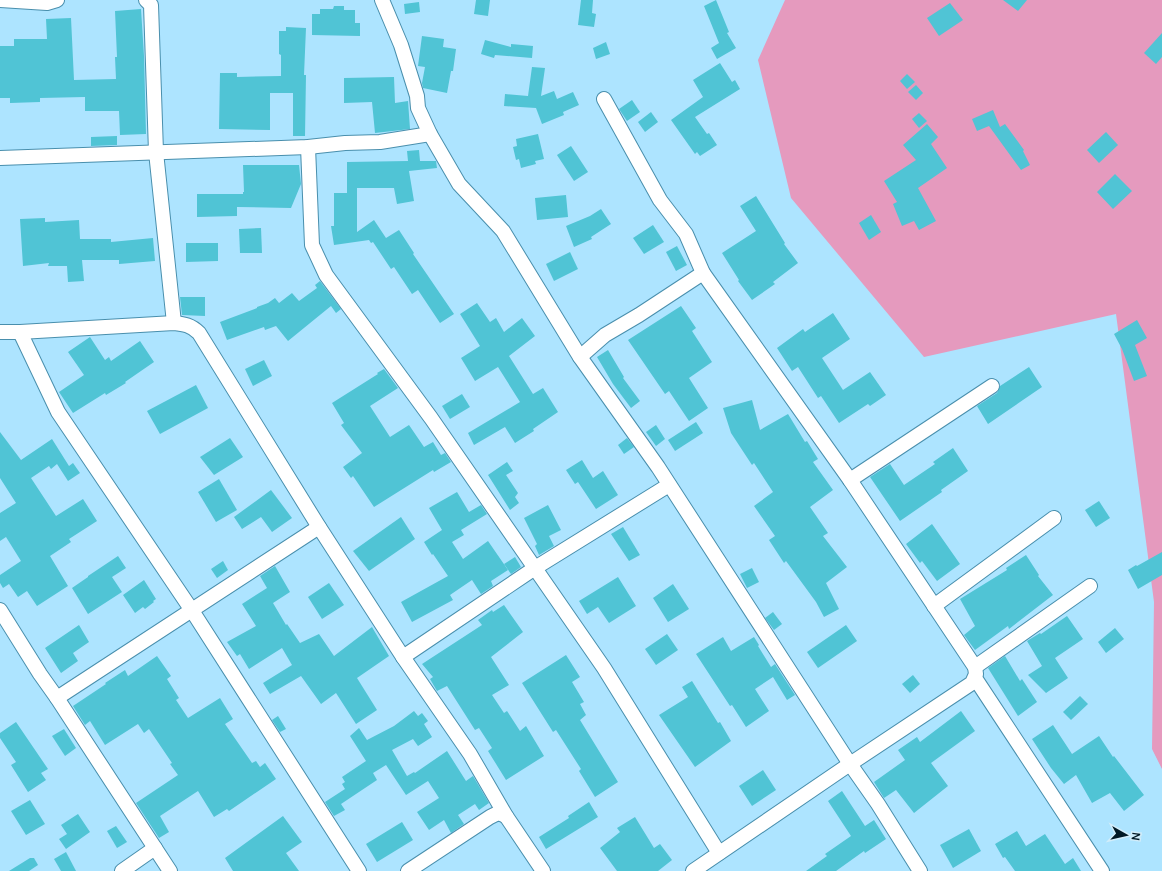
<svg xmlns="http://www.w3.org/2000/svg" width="1162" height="871" font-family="Manrope,sans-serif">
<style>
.green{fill:#e59abe}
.building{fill:#50c4d5}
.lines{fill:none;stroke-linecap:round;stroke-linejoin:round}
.street-casing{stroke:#498fad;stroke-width:16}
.street{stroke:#fff;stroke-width:14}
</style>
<rect width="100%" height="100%" fill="#ade4ff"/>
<path class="green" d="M785,0H1162V769L1152,749L1154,602L1116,314L924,357L791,198L758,60Z"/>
<g class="building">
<path d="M476,0H490L488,16L474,14Z"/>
<path d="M581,0H593L592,13L596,14L594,27L578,25Z"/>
<path d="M716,0L729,32L727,33L736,48L717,59L711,48L719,43L704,6Z"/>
<path d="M1003,0H1027L1018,11Z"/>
<path d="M419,2L420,12L405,14L404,4Z"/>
<path d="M950,3L963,20L939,36L927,18Z"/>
<path d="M334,6H344V10H355V23H360V36L312,35V14H320V9H333Z"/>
<path d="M141,9L144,56L146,134L120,135L119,111H85V97L40,98V102L10,103V98H0V46H14V39H47L46,19L71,18L74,80L116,79L115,57H117L115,11Z"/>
<path d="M286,27L306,28L304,75H306L305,136H293V93H270V130L219,129L220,73H237V77L281,76V55L279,54V31H286Z"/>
<path d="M1162,33V57L1156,64L1144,53Z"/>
<path d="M422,36L444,39L443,47L456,49L453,71H451L447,93L423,88L422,83L425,67L418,66Z"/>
<path d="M485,40L511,47V44L533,46L532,58L495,55L494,58L481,54Z"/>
<path d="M606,42L610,54L596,59L593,48Z"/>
<path d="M720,63L732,82L735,80L740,89L695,117L707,134L709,133L717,145L700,156L697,152L695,154L671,120L703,97L693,80Z"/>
<path d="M532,67L545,68L541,96L554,91L557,99L573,92L579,105L563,112L564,115L542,124L536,108L504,106L505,94L528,96Z"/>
<path d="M907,74L915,82L907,89L900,81Z"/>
<path d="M394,77L395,103L408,101L410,129L375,133L372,102L344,103V78Z"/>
<path d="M916,85L923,93L916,100L908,92Z"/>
<path d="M632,100L640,112L627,121L619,109Z"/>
<path d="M993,110L1000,127L1005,124L1024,150L1023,151L1030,165L1021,170L989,126L977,131L972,119Z"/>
<path d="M651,112L658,122L645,132L638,122Z"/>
<path d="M919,113L927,121L919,128L912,119Z"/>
<path d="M927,124L938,137L931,144L947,168L918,188L936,221L919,230L914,221L902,226L893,204L897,202L884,181L916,160L903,145Z"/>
<path d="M1106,132L1118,145L1099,163L1087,150Z"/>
<path d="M538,134L544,159L535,161L536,164L521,168L519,159L516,160L513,147L517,146L516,139Z"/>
<path d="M117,136V145L91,146V137Z"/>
<path d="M571,146L588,172L574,181L557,155Z"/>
<path d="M419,150L420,161H436L437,168L409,171L414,201L397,204L394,188H357V232L374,220L386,238L399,230L414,253L413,254L454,314L440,323L418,290L412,294L394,267L391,269L373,242L371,243L369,240L334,245L331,226H334V193H347V162L408,161L407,151Z"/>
<path d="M243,165H299L301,184L291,208L237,207V216L197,217V194H243V192H244Z"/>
<path d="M1115,174L1132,191L1113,209L1097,192Z"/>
<path d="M566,195L568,217L537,220L535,198Z"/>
<path d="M756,196L785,243L784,244L798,263L773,282L775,284L752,300L738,281L739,280L722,253L756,231L740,206Z"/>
<path d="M601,209L611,224L591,237L592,239L574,247L566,226L590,216Z"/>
<path d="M871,215L881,232L869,240L859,223Z"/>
<path d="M45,218V222L79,220L80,239H111V242L153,238L155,261L119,264V260H82L84,281L68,282L67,266H48L49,263L23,266L20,219Z"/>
<path d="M653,225L664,242L644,254L633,238Z"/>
<path d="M261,228L262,253H240L239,229Z"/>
<path d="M186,243H218V261L186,262Z"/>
<path d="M677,246L687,265L676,271L666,252Z"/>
<path d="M570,252L578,269L554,281L546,264Z"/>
<path d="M320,281L341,309L336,313L331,306L288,341L276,326L265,330L264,327L227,340L220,322L257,308V307L268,303L275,298L279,303L292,293L299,301L317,288L315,285Z"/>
<path d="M180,297H205V316L182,315Z"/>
<path d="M477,303L490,322L496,318L504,332L522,318L535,336L509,356L533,394L543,388L558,412L533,429L534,431L515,443L505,427L474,445L468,433L520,402L498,367L475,381L461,358L480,346L460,314Z"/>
<path d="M681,306L696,328L692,331L712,362L689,378L708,408L689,421L669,391L665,394L628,340Z"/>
<path d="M833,313L850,339L822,358L843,390L870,372L886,395L870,406L868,404L839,423L821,396L818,398L798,367L792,371L777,348L803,329L805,332Z"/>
<path d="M1137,320L1147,338L1135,345L1147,376L1134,381L1122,349L1114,334Z"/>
<path d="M90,337L105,360L109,357L111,361L140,341L154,362L125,382L126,383L106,395L105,393L73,413L59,392L84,375L68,352Z"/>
<path d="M608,350L624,377L623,378L640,401L631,408L613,384L597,357Z"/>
<path d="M264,360L272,376L253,386L245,369Z"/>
<path d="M1029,367L1042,387L988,424L977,406L997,393L1000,386Z"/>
<path d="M384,369L398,388L370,406L390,437L409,425L424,447L433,442L441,455L445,453L451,462L434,472L433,470L374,507L353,476L351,478L343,467L362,453L341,425L344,423L332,403L378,374L377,373Z"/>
<path d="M196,385L208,408L160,434L147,411Z"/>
<path d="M462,394L470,407L450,419L442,406Z"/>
<path d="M752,400L760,430L788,414L805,442L807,441L818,459L813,462L833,490L810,507L828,533L823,536L847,567L826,583L839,609L824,617L816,602L786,561L784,563L769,540L775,536L754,506L773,492L754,463L752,465L731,433L723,408Z"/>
<path d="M696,422L703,433L675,451L668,440Z"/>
<path d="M656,425L665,439L656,446L646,432Z"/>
<path d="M0,432L21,460L52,439L69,466L73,463L80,473L68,481L57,464L51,469L49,466L31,478L56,516L83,499L97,521L69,539L71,542L50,556L68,586L37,606L27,591L18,597L9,584L3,588L0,583V575L21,561L6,537L0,541V513L16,503L0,478Z"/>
<path d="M230,438L243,457L214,475L200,457Z"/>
<path d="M627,438L634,447L624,454L618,445Z"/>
<path d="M953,448L968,471L941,490L942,492L900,521L870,477L890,464L904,485L935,464L933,462Z"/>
<path d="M582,460L593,478L603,471L618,495L596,509L578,482L575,484L566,470Z"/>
<path d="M507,462L513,471L506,475L518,493L515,497L519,503L510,510L488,475Z"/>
<path d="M219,479L237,510L216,522L198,492Z"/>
<path d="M271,490L292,518L272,532L261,517L242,529L234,517Z"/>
<path d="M457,492L469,512L481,505L487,514L461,530L464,535L452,542L463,559L488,541L508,570L491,581L493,586L481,594L472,580L450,595L453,600L412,622L401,602L448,576L433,554L432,555L424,542L442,530L429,508Z"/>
<path d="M1099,501L1110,518L1096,527L1085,510Z"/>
<path d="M548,505L561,530L549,536L554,546L539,555L535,546L537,544L524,518Z"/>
<path d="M401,517L415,539L369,571L353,551Z"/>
<path d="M932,524L960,564L937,581L922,561L920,563L906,544Z"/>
<path d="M623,527L640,555L629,561L611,534Z"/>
<path d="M1162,552V575L1138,589L1128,570L1136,565L1137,566Z"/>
<path d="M1026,555L1039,575L1038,576L1053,595L1009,629L1008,626L975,650L964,635L975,626L960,599L1007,570L1006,568Z"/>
<path d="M118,556L126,568L112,577L122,592L88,614L72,588L88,577V576Z"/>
<path d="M515,557L521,567L511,574L504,564Z"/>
<path d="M223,561L228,570L217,578L211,569Z"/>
<path d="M275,566L290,592L273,603L286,625L287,624L300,643L319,634L334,656L372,627L389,656L357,678L377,710L356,724L336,693L321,704L301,676L270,694L263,683L292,665L282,648L249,669L240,654L237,656L227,642L256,626L242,604L267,588L260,576Z"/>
<path d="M752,568L759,582L747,588L740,574Z"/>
<path d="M618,577L636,606L609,623L598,607L587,614L579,601Z"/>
<path d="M144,580L156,599L153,601L154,602L145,609L143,607L135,613L123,595Z"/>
<path d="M329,583L344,605L322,619L308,597Z"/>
<path d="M673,584L689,609L668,622L653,598Z"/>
<path d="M504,605L523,632L491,657L509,685L492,695L504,713L507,711L520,731L526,726L544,756L506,780L488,751L492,748L479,728L475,730L447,686L437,691L430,679L433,677L422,664L482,625L478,620L492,610L493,612Z"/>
<path d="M773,612L782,624L774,630L765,618Z"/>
<path d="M1067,616L1083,639L1055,658L1068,678L1046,693L1028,675L1042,666L1027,641L1040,633L1041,634Z"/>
<path d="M79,625L89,642L73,653L78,661L61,673L45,648Z"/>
<path d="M846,625L857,641L818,668L807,652Z"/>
<path d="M1115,628L1124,639L1106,653L1098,642Z"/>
<path d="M667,634L678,650L656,665L645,649Z"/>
<path d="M723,637L731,651L754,637L759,645L758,646L771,667L775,664L795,695L787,700L773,677L755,689L769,711L746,727L732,705L730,706L696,654Z"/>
<path d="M566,655L580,677L572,682L584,702L580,704L586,715L580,720L618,782L595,797L579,771L581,769L556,730L553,732L522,683Z"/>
<path d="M157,656L171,676L167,679L179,698L176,700L188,718L220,698L233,719L225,724L252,763L256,761L260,767L265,763L276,779L229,811L227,809L214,817L198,791L160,816L169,832L159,838L136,803L178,775L170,764L172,763L149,729L144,733L138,724L105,745L90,721L85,725L73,706L106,684L105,683L125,670L128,676Z"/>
<path d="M1005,656L1020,681L1022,679L1037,702L1018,716L988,668Z"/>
<path d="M913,675L920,684L910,693L902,684Z"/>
<path d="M692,681L718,723L720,722L731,741L695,767L659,715L688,697L682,687Z"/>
<path d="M1080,696L1088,704L1071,720L1063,712Z"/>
<path d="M414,711L418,716L422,713L428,721L424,724L432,737L418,746L413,739L392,750L407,776L414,772L415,773L447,751L466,781L473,776L489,803L479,810L475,804L458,815L464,824L451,833L444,820L429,830L417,812L439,798L428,781L406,795L386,765L373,773L377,780L341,804L345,810L334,816L325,802L345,789L342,784L345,782L342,777L366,761L350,736L359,728L367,740L394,726Z"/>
<path d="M961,711L975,731L931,763L948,786L914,813L896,790L884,798L874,782L905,760L898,750L917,737L920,742Z"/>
<path d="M278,716L286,729L280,732L272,720Z"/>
<path d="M16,722L48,769L41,773L46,780L28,792L11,765L16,762L0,738V733Z"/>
<path d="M1053,725L1072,754L1099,736L1113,757L1114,756L1144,795L1124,811L1110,793L1092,803L1076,775L1064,784L1051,768L1032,739Z"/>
<path d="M64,729L76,748L65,756L52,736Z"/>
<path d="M763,770L776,790L752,806L739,786Z"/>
<path d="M842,791L865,826L874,820L886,839L865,853L864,851L836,871H806L827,856L825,854L851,836L828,801Z"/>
<path d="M30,800L45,824L26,835L11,811Z"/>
<path d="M589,802L598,817L546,849L539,837L569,818L568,816Z"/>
<path d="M78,814L90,832L66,849L59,839L67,834L61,825Z"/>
<path d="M283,816L302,842L286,853L299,871H233L225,858Z"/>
<path d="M635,817L654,848L660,844L672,860L658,871H617L600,848L620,832L617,828Z"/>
<path d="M402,822L413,840L377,862L366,844Z"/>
<path d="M116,826L127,842L117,848L107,831Z"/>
<path d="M969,829L981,851L953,868L940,845Z"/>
<path d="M1017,831L1026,846L1045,834L1065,864L1073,858L1081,871H1015L1005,857L1003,858L995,844Z"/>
<path d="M66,852L76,871H61L54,859Z"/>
<path d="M30,858H34L38,865L29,871H9Z"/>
</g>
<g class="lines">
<defs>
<g id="street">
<path d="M0,0L47,3L57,0"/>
<path d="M146,0L151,5L156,152L174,323"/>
<path d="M382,0L401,45L417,96L418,108L430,134L459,184L503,231L580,357L658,467L850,764L878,804L920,871"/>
<path d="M308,147L312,245L326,275L431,418L604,668L719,853"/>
<path d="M0,158L308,147L345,143L380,142L430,134"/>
<path d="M0,332H20L174,323C184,324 191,325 199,333L319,527L403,657L470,754L506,816L543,871"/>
<path d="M20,332L58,412L191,609L359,871"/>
<path d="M580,357L605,335L639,315L703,273L686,234L660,200L604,99"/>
<path d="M850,480L992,386"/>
<path d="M934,606L1054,518"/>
<path d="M0,610L40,674L57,698L170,871"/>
<path d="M403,657L535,568L669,485"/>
<path d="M975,667L1090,586"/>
<path d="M975,678L1102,871"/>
<path d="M57,698L319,527"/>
<path d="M122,871L155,848"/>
<path d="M408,871L490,817L498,813L506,816"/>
<path d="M693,871L850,764L972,683L976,674L975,667L850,480L703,273"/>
</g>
</defs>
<use href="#street" class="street-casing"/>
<use href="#street" class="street"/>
</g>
<g transform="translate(1126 835) rotate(98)" stroke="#d2edfa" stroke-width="3" paint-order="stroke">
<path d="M0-3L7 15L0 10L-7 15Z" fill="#001824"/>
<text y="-6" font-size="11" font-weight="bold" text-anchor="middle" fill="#001824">N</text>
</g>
</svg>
